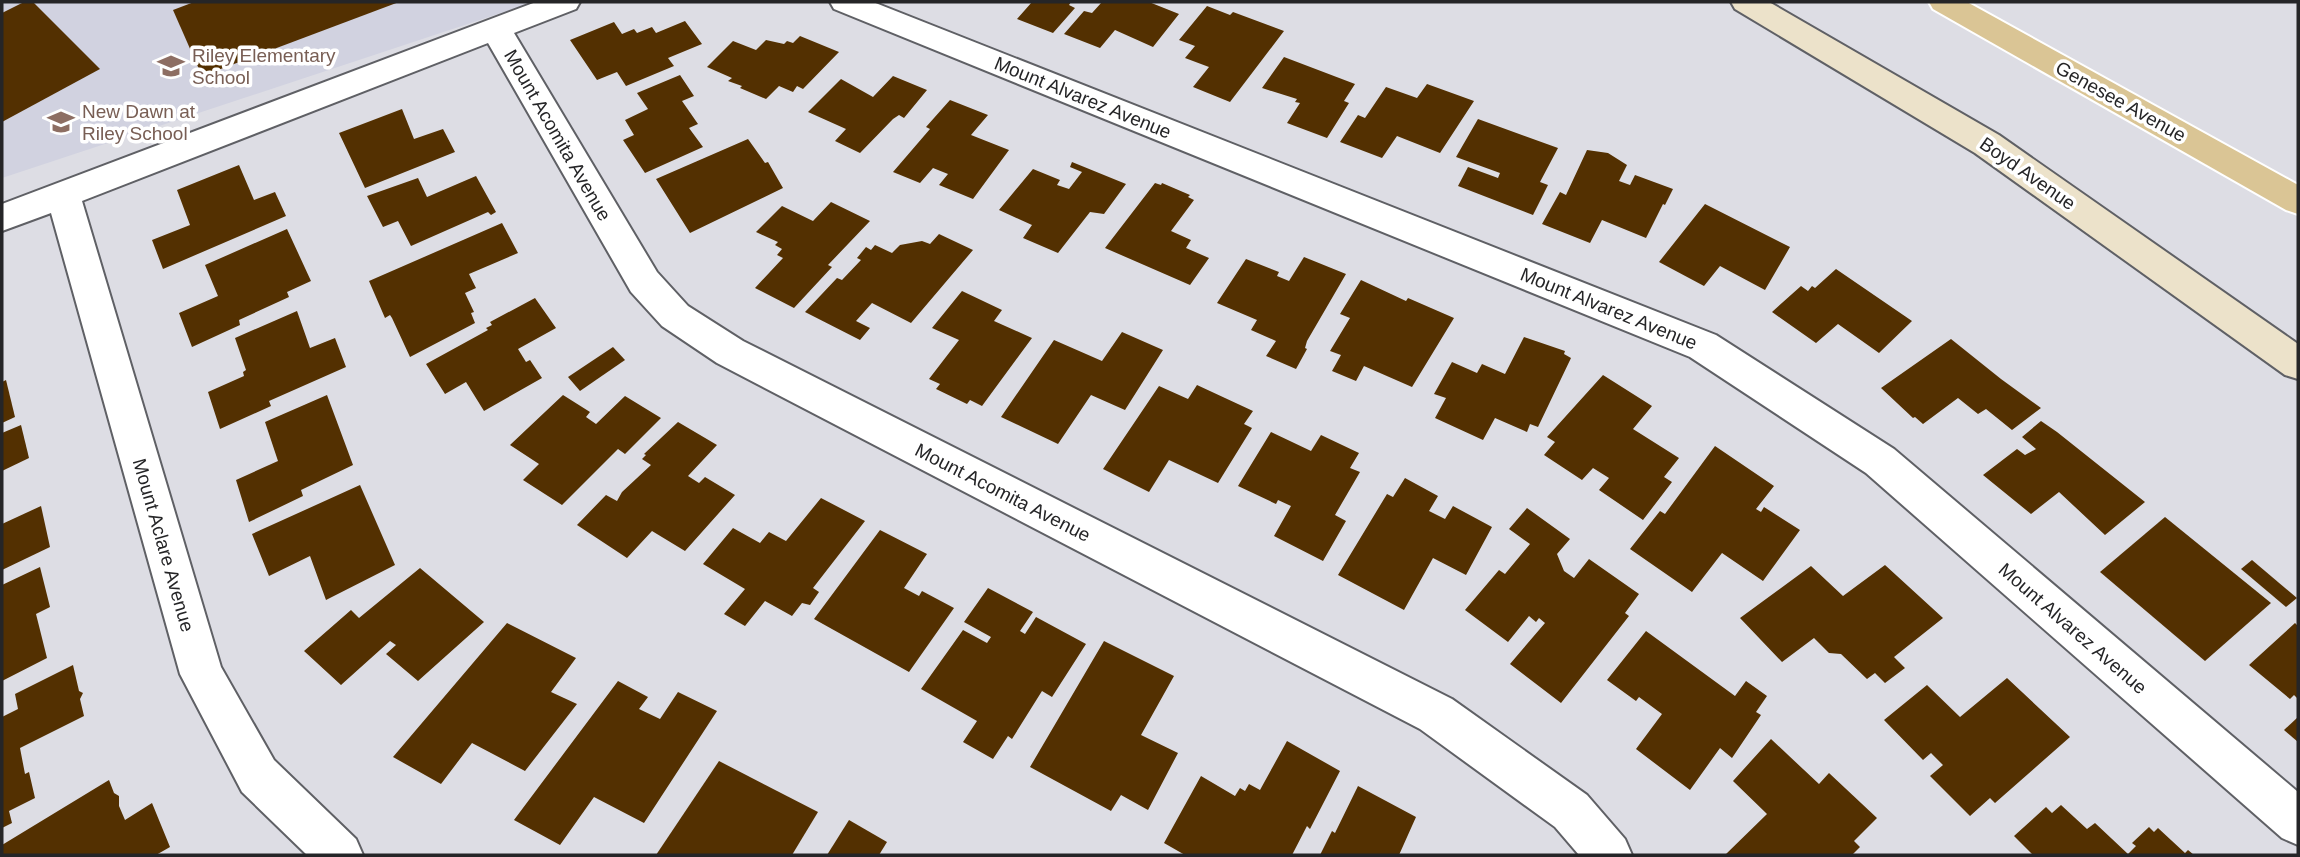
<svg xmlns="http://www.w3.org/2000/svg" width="2300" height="857" font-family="Arial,sans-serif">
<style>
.built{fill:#d1d2e0}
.building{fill:#533001}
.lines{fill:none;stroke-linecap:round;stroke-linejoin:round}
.street-casing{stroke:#5f6065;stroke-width:4}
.secondary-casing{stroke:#5f6065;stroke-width:4}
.primary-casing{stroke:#fff;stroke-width:4}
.street{fill:#fff;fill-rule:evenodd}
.secondary{fill:#ece2ca;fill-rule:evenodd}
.primary{fill:#dac595;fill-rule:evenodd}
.labels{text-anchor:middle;stroke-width:7;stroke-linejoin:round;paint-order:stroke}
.education-label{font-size:19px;fill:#785e54;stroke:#fff;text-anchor:start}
.street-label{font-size:19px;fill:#252527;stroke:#fff}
</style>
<rect width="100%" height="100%" fill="#dddde4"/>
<path class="built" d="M2,2H534L2,178Z"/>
<g class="building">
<path d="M24,2H33L100,69L2,122V13Z"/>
<path d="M194,2H399L202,76L173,10Z"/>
<path d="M1032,2H1071L1069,5L1075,8L1053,33L1017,19Z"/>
<path d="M1102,2H1149L1179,14L1153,47L1115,30L1100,48L1064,34L1084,11L1092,13Z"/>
<path d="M1207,6L1230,15L1233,12L1284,31L1230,102L1193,87L1209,67L1185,58L1195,46L1179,40Z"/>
<path d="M685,21L702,44L668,58L674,66L626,86L617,72L597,80L570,40L614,22L622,34L634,29L637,33L652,27L656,33Z"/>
<path d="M800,36L839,52L803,89L797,86L793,92L779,86L766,99L740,88L742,86L728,81L732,78L707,67L733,41L756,50L766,40L784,44L787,41L793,43Z"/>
<path d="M1284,57L1355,84L1344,101L1349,103L1327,138L1287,123L1300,103L1295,102L1297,99L1262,88Z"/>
<path d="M680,75L694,96L682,101L698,124L689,128L703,147L645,173L623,140L634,135L625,120L648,109L637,93Z"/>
<path d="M893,76L927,90L904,118L899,115L893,119L860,153L835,141L846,129L808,112L841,79L873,97Z"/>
<path d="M1427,84L1474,101L1440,153L1397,136L1382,158L1340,142L1358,115L1365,118L1386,87L1417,98Z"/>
<path d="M950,100L988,115L971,135L1009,150L973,199L939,185L948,174L933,168L920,183L893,172L930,129L926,127Z"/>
<path d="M402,109L414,139L443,129L455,152L365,188L339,133Z"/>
<path d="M1478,119L1558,148L1540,182L1548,185L1533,215L1458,186L1468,167L1498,178L1500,173L1456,157Z"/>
<path d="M748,139L765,163L768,162L783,188L690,233L656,179Z"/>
<path d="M1587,150L1608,153L1627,165L1619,181L1630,185L1635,175L1673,189L1665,205L1663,204L1646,238L1602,220L1590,243L1542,224L1560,192L1566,195Z"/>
<path d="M1072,162L1126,184L1104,214L1090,212L1058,253L1023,238L1032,225L999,210L1033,169L1060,180L1057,185L1069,189L1082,172L1070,167Z"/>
<path d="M239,165L254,200L275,192L286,216L163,269L152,240L190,225L177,190Z"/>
<path d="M476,176L496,212L491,215L488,212L411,246L398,221L383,227L367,196L418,178L427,197Z"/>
<path d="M1155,183L1161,185L1162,183L1190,195L1188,197L1194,200L1171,231L1191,240L1186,248L1209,258L1190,285L1105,248Z"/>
<path d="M831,202L870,221L828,265L832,267L794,308L755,288L783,258L777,255L782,249L775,245L778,242L756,232L782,206L813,221Z"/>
<path d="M1705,204L1790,247L1765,290L1720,266L1704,286L1659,262Z"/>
<path d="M502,223L518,253L469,274L476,288L465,293L474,312L471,313L475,323L410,357L392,318L390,315L385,318L369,281Z"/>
<path d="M287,229L311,281L287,292L289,297L239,320L240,325L192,347L179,313L218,296L205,265Z"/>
<path d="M939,234L973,250L911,323L872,303L856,321L870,328L860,340L805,312L837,278L842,280L861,260L857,258L866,247L871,250L875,245L892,253L900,245L922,241L930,244Z"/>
<path d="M1304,257L1346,274L1307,341L1305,348L1307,349L1296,369L1266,356L1276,341L1251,330L1257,320L1217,303L1246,259L1279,272L1277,276L1289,281Z"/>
<path d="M1836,269L1912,321L1879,353L1838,324L1816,343L1772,312L1801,286L1808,291L1812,286L1815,288Z"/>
<path d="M1361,280L1406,301L1408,298L1454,318L1412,387L1364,366L1356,381L1332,371L1341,355L1330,351L1350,318L1340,314Z"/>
<path d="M962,291L1002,310L994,321L1032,338L982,406L970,400L967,404L936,389L940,384L929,379L959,340L932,328Z"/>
<path d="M535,298L556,328L518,349L526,362L530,360L542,378L484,411L466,382L445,394L426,364L488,330L486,328L492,325L490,322Z"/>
<path d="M297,311L310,348L335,338L346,367L269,401L271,406L220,429L208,392L244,376L243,372L246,370L235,338Z"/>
<path d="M1122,332L1163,350L1125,410L1091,395L1058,444L1001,417L1054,340L1102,361Z"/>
<path d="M1524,337L1565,351L1564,354L1571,358L1538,427L1530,424L1527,432L1495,418L1483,440L1435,418L1446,398L1434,394L1452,362L1477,373L1482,364L1505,374Z"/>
<path d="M1951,339L2001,379L2041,408L2012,430L1986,409L1978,414L1958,398L1923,424L1915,417L1913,418L1881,388Z"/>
<path d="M613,347L625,360L580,391L568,377Z"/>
<path d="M1603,375L1652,406L1633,429L1679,458L1664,477L1672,482L1643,520L1599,490L1609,478L1593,468L1582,480L1544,455L1555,442L1547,437Z"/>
<path d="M6,380L15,417L2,423V382Z"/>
<path d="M1197,385L1253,411L1244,424L1252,428L1218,483L1169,460L1149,492L1103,469L1159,386L1188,399Z"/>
<path d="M327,395L353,465L301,490L303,496L249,522L236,480L278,461L265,422Z"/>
<path d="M563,395L590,412L586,417L596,424L625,396L661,418L625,454L618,449L562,505L523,480L539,464L510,445Z"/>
<path d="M2041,421L2057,432L2145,502L2105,535L2059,492L2031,514L1983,475L2017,449L2025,455L2036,449L2022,437Z"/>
<path d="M678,422L717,445L688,476L699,483L705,477L735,495L685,551L652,531L627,558L577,525L606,495L617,501L622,492L651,465L642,459L646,455L644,454Z"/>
<path d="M21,425L29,458L2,471V433Z"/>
<path d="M1271,432L1311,451L1321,435L1359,453L1350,468L1360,472L1335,515L1346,521L1323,561L1274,536L1291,506L1278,500L1276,504L1238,486Z"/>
<path d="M1715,446L1774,486L1756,509L1761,512L1764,507L1800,530L1763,581L1722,553L1692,592L1630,549L1660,511L1665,514Z"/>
<path d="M1405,478L1438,496L1429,511L1445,519L1453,506L1492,527L1466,575L1433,558L1404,610L1338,575L1387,494L1393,497Z"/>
<path d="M360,485L395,565L326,600L310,556L269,576L252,534Z"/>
<path d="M821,498L865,521L813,588L819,592L810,605L802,603L792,616L765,601L745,626L724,614L745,589L703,564L733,528L760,543L769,532L786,541Z"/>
<path d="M41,506L50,547L2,570V524Z"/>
<path d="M1527,508L1570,539L1557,554L1564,571L1574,578L1589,559L1639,594L1625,613L1629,616L1561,703L1510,664L1545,623L1539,618L1536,622L1529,616L1508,642L1465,610L1499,570L1505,574L1530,544L1509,529Z"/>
<path d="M2165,517L2271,603L2205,661L2100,572Z"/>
<path d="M880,530L927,554L904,588L919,596L922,591L954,608L909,672L814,619Z"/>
<path d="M2252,560L2297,598L2286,607L2241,569Z"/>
<path d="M1885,565L1943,618L1894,657L1905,668L1885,683L1875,673L1867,679L1841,654L1829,653L1814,638L1782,662L1740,618L1811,566L1843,596Z"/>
<path d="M40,567L50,607L36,614L47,658L2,681V585Z"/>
<path d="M420,568L484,622L418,681L386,654L396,645L390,641L341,685L304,651L351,610L359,618Z"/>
<path d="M988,588L1033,612L1020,631L1025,634L1036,617L1086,644L1052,697L1042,691L1012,739L1008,736L993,759L963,742L977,721L921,689L963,630L987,643L991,637L964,622Z"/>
<path d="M507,623L576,658L551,692L577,704L525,771L472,743L441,784L393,757Z"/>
<path d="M2295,623L2298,626V699L2294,695L2290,699L2249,665Z"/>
<path d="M1646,631L1735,696L1746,681L1767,696L1756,712L1761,715L1732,758L1720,748L1690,790L1636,749L1662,714L1639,697L1636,701L1607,680Z"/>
<path d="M1104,641L1174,676L1141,735L1178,753L1148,810L1121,795L1111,811L1030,767Z"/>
<path d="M73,665L79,691L83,693L80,699L84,716L20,748L25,774L29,772L35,798L9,811L12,823L2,828V717L18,709L15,694Z"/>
<path d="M2007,678L2070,737L1995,803L1990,798L1970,816L1930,776L1943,765L1931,753L1923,760L1884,720L1927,685L1960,717Z"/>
<path d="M618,681L648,697L639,709L660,719L678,692L717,711L644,823L594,797L560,845L514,820Z"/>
<path d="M2298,717V742L2284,730Z"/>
<path d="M1771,739L1819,784L1829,773L1877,818L1854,841L1860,847L1852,855H1725L1767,814L1733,781Z"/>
<path d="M1287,741L1340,771L1310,829L1307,826L1292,855H1185L1164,843L1201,776L1235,796L1240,788L1245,791L1249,784L1260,790Z"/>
<path d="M719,761L818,812L792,855H656Z"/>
<path d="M109,780L114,793L119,796V806L125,820L152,803L170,847L156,855H2V845Z"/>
<path d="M1358,786L1416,817L1399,855H1320L1332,831L1335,833Z"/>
<path d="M2061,805L2087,829L2095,823L2128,854L2136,846L2132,843L2149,827L2154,832L2158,828L2185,853L2188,850L2194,855H2033L2014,836L2046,807L2052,813Z"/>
<path d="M849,820L887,842L879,855H827Z"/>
</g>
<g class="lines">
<defs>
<g id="street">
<path d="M536,2H580L576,9L514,33L657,272L688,306L743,341L1452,699L1587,795L1625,839L1632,855H1579L1555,827L1420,729L717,363L662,326L631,292L488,43L82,201L221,667L274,760L356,839L363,855H307L242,792L180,674L51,213L2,231V204Z"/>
<path d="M830,2H873L1716,335L1894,449L2298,792V845L2282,838L1866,473L1690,357L834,9Z"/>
</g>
<path id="secondary" d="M1731,2H1769L1999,135L2298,344V379L2285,375L1975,153L1735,9Z"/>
<path id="primary" d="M1929,2H1967L2298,185V214L2286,210L1933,9Z"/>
</defs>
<use href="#street" class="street-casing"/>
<use href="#secondary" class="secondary-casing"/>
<use href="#primary" class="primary-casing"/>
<use href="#street" class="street"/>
<use href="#secondary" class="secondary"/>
<use href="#primary" class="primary"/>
</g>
<defs>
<symbol id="school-bare" viewBox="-9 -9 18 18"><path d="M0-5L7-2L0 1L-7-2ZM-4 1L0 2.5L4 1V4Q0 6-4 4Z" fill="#8d6e63" stroke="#fff" stroke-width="2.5" paint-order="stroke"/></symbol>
</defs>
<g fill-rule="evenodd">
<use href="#school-bare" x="152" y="47" width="38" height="38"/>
<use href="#school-bare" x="42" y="103" width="38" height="38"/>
</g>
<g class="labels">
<g class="education-label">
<text x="192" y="62">Riley Elementary<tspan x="192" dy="22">School</tspan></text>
<text x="82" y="118">New Dawn at<tspan x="82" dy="22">Riley School</tspan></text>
</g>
<g class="street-label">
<text transform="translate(1083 97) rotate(22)" y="7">Mount Alvarez Avenue</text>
<text transform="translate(2121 101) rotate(29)" y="7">Genesee Avenue</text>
<text transform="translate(558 135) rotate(60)" y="7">Mount Acomita Avenue</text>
<text transform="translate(2028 173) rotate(35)" y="7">Boyd Avenue</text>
<text transform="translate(1609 308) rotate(22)" y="7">Mount Alvarez Avenue</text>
<text transform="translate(1003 492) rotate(27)" y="7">Mount Acomita Avenue</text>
<text transform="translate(164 545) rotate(74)" y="7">Mount Aclare Avenue</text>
<text transform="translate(2073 628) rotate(41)" y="7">Mount Alvarez Avenue</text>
</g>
</g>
<rect width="2300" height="857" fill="none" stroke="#252527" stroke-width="7"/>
</svg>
